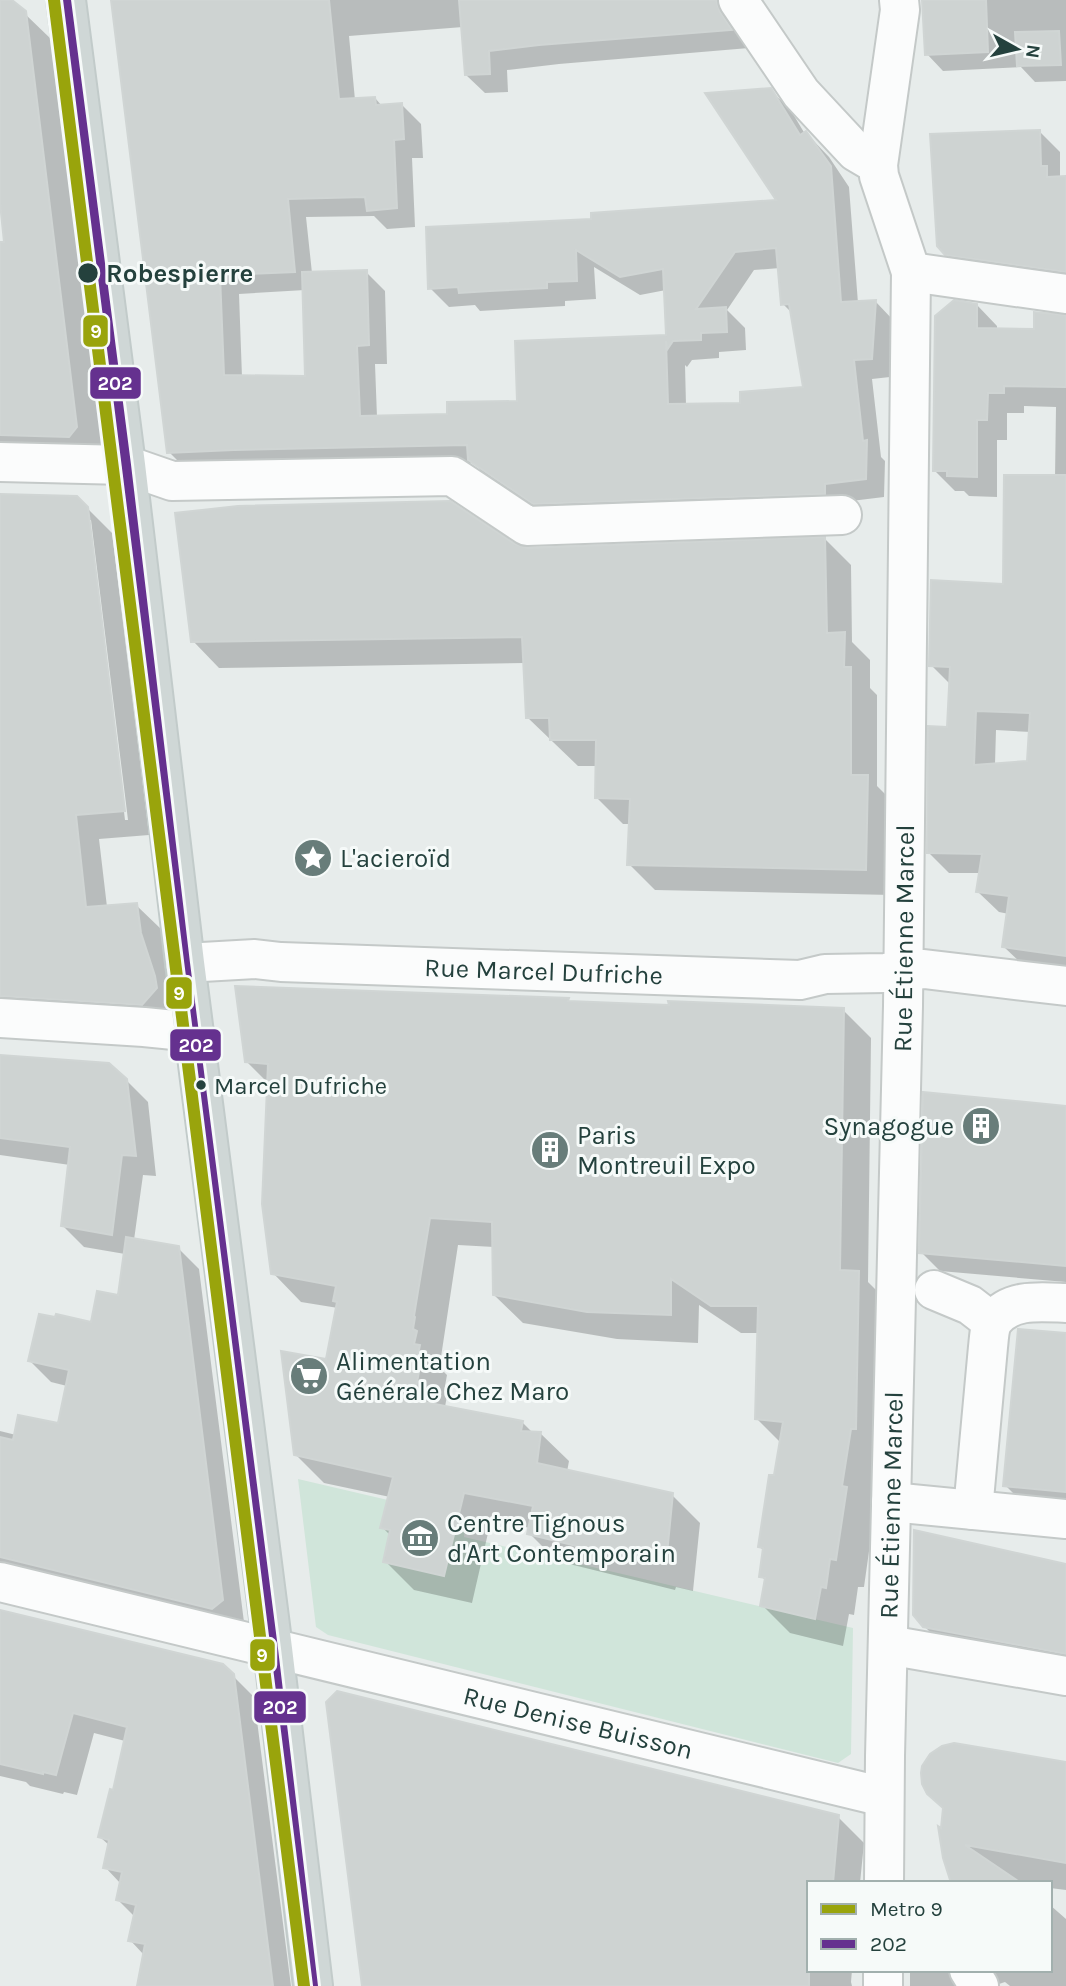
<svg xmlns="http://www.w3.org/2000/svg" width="1066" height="1986" font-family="Karla,sans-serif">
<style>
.green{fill:#d0e5da}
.shadow{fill:#0003;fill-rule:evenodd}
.building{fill:#ced3d2;stroke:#d0d5d4;stroke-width:2;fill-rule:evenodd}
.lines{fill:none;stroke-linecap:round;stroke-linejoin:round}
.minor-casing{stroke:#c4c9c8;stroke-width:42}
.major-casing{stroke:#c2cbca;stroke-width:42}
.minor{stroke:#fbfcfc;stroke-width:38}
.major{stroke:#cfd7d6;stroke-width:38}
.bus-1-casing{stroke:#f6faf9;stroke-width:16}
.bus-1{stroke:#65318f;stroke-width:10}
.metro-1-casing{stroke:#f6faf9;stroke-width:18}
.metro-1{stroke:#99a40c;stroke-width:12}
.stop-dot{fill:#24413d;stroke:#f6faf9;stroke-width:2.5}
.labels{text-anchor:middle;stroke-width:6;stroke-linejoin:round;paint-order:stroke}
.bus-label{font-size:24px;fill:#24413d;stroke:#f6faf9;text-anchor:start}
.stop-label{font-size:26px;font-weight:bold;fill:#24413d;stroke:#f6faf9;text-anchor:start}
.poi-label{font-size:26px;fill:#24413d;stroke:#f6faf9;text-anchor:start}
.street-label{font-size:26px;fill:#24413d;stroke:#f6faf9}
.line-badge{stroke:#f6faf9;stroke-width:2.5}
.badge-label{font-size:19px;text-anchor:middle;font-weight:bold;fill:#fff}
</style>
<rect width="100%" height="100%" fill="#e7eceb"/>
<path class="green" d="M298,1479L452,1515L457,1524L465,1526L464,1537L853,1628L851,1754L838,1763L328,1635L316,1627Z"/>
<g class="shadow">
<path d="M121,0H723L749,48L559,64L507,70L508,92L485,93L466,75L463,27L349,36L355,100L375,98L382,106L402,105L421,124L423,158H412L415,227L387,229L374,216L306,217L312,273L366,272L385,291L387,364H375L377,417L449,416L519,402L668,337L666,290L640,295L594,267L596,299L565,301V306L480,311L475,305L449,307L430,288L593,220L779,201L770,90L790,109L805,134L806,133L829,157L849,187L858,303L876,302L894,321L890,377L872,379L881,457L885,461L884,497L843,502L554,522L489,479L474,463L253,468L188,471L169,452ZM780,268L783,304L792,313L805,389L742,404L686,405L685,365L687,367L692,360L719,358V352L746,350L745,328L727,310L754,270ZM305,290L307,378L242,377L239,294Z"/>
<path d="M924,0H1066V81L1035,82L1021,67L943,71L927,54Z"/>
<path d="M0,4L24,13L52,40L104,455L0,461V243H6L3,212H0Z"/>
<path d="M1039,131L1060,152V178H1066V289L968,275L938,246Z"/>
<path d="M977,305L997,326V330L1036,331L1066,317V973L1025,967L1004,947L1009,914L999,912L978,892L981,873H949L928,852L949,729L951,685L931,665L1005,585L1055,477L1056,407L1024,406V413H1007V440H997V497L969,496L964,491H955L934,470ZM996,730L1031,732L1029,762L995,765Z"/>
<path d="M0,496L87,508L112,533L149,835L99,839L107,907L136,905L161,929L164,959L179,1002L180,1013L0,1018ZM88,520H91L128,820H125Z"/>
<path d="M825,539L851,565L852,642L870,660V688L877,695V786L894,803L892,895L655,890L629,864L631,824H623L597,798V766H578L528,718L525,663L219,668L193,641L514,546L528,550Z"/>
<path d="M568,1000L571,1003L843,1010L871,1038L868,1282L887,1301L879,1456L870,1513L874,1516L864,1587H858L854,1615L849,1614L843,1646L790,1633L762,1605L766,1581L761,1576L764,1551L760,1547L781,1443L756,1418L759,1333H741L699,1305L698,1343L617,1339L523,1323L494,1295V1247L458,1245L441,1357L444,1360L442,1370L447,1375L445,1386L448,1390L445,1407L522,1422L533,1433H540L569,1461L567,1472L672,1495L700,1523L693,1591L676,1587L675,1590L557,1561L529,1533L530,1528L491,1520L472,1603L414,1590L385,1561L391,1536L382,1527L390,1497L324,1483L295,1454L328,1361L338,1308L301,1302L273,1273L269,1084L246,1061Z"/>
<path d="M0,1057L126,1080L148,1102L156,1176L143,1175L134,1240L178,1248L199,1269L244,1622L0,1572V1431L16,1435L59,1425L67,1386L51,1382L30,1361L93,1324L119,1297L125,1254L84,1247L62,1225L70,1165L0,1155Z"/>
<path d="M1066,1168V1282L940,1271L921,1252Z"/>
<path d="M1066,1335V1525L1043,1523L1005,1485Z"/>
<path d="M1066,1566V1675L951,1653L924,1626Z"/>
<path d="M0,1611L222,1665L254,1697L291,1986H139L144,1955L130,1940L135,1917L118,1900L121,1884L105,1867L110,1846L100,1837L114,1793L125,1741L94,1733L77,1795L64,1792L63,1794L30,1786L26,1782L0,1776Z"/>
<path d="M1066,1764V1890L1050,1888V1883L1016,1882L942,1832L945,1810L931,1797Z"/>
<path d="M838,1817L864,1843L860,1883H809V1970H852L851,1982L852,1986H364Z"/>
<path d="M1050,1905L1066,1919V1986H1010L1005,1982L993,1986L968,1970H1050Z"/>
<path d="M910,1970H952L963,1986H910Z"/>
</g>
<g class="building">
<path d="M0,0H12L26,11L77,427L69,437L0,435V242H4L0,203Z"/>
<path d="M111,0H329L339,99L375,97L376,105L402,103L404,139L394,140L397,208L367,211L365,197L288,199L295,272L220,275L224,375L305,376L302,272L367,270L369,345L357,346L360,416L447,414V402L517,401L515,341L666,335L663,269L620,277L576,250L577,281L547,282V288L490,291L459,293L458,287L428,289L426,227L591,219V213L776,200L705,93L771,88L800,135L806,131L831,166L841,302L876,300L872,359L854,360L863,441L867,440L866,479L825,484V494L533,504L468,460L467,445L234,450L167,453ZM776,248L781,305L789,304L803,387L740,392V403L668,404L666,341L667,350L673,341L701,340V333L727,332L726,307L696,309L735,252Z"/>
<path d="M459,0H716L720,12L732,30L539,45L489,51L490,74L465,75Z"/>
<path d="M922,0H986L988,52L925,55Z"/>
<path d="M1059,31L1061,65L1017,66L1015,32Z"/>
<path d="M1040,130L1041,166H1047V177L1066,176V272L945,255L937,246L930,134Z"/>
<path d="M954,300L977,304V328L1034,329V312L1066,315V387L1004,386V393H988L987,420H977V477L947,476V471H933L935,316Z"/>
<path d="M1004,475H1066V956L1002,947L1009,896L976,892L982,854L927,853L928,726L947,727L950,667L929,666L931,580L1003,584ZM976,711L1030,713L1027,761L974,765Z"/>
<path d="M0,494L77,496L88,507L125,811L76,815L86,907L137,903L141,933L155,976L157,988L142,1005L0,996Z"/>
<path d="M450,501L515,544L528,548L825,537L827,633L845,632L844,667H851V775H868L866,870L627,865L630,799L595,798L596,740H550L549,718H526L522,637L191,642L175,513L238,506Z"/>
<path d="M235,986L569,998L568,1001L669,1005L668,1001L844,1008L840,1270L859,1271L856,1429H851L842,1486L847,1487L836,1560L830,1559L826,1588L821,1587L815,1619L760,1606L765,1578L759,1577L763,1548L758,1547L769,1475H774L783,1422L755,1419L758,1306H711L671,1279V1315L587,1312L493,1295L492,1222L430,1218L414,1316L415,1317L413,1329L417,1331L414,1344L420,1345L417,1359L421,1360L414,1400L523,1421L521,1431L541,1432L537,1463L673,1493L666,1564L648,1560L647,1563L527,1534L533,1506L464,1493L444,1576L383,1562L390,1530L380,1528L393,1477L294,1455L281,1351L326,1359L337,1302L333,1301L336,1286L271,1274L262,1204L268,1064L245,1062Z"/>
<path d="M0,1055L109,1063L127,1079L136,1156L122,1155L112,1235L61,1226L70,1147L0,1138Z"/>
<path d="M923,1092L1066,1106V1266L919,1253Z"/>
<path d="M126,1237L179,1246L223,1600L212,1609L0,1557V1437L13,1440L18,1415L58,1423L69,1370L28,1361L39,1314L55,1317L56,1314L91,1322L97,1291L118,1295Z"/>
<path d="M1018,1329L1066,1333V1492L1003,1486Z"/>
<path d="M914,1530L1066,1564V1654L923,1627L913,1615Z"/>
<path d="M0,1610L223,1664L234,1674L273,1986H137L145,1944L128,1941L136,1905L116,1900L122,1872L103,1868L109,1840L98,1837L110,1789L113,1790L127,1727L73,1713L56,1775L43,1772V1774L0,1764Z"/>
<path d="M337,1691L839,1815L833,1883H809V1986H362L326,1702Z"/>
<path d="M954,1743L1066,1762V1863L965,1845L1021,1883H951L943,1858L938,1826L941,1828L943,1808L927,1794L922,1784L921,1773L922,1766L930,1754L942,1746Z"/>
</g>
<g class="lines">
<defs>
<g id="minor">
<path d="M738,0L801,93L856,152L878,165"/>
<path d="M911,272L1066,294"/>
<path d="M0,462L126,465L172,481L452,476L527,526L842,515"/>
<path id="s1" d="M185,963L255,959L281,962L800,980L825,974L885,973L924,969L1066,986"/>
<path d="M0,1018L144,1027L194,1032"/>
<path d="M934,1290L970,1305L992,1322"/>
<path d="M891,1502L1066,1519"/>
<path d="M973,1510L988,1347C989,1339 989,1327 994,1320C1011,1298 1041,1302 1066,1303"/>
<path id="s2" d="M0,1582L884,1797"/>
<path d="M888,1645L1066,1676"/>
<path id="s3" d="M884,1883L885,1756L903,1006L911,272L879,176L878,165L900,10L899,0"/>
<path d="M969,1970L979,1986"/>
<path d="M883,1986V1970"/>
</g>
<path id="major" d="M66,0L126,465L185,963L273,1649L313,1986"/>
</defs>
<use href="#minor" class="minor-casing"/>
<use href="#major" class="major-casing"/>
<use href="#minor" class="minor"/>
<use href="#major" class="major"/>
<defs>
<path id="bus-1" d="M66,0L126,465L185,963L273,1649L313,1986"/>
</defs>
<use href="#bus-1" class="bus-1-casing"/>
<use href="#bus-1" class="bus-1"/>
<defs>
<path id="metro-1" d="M54,0L304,1986"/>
</defs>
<use href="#metro-1" class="metro-1-casing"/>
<use href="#metro-1" class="metro-1"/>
</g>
<defs>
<symbol id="sight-disc" viewBox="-11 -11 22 22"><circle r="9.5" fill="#687d7a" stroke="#f6faf9"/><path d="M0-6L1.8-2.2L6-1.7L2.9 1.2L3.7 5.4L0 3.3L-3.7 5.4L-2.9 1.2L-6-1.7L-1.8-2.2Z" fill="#fff"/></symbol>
<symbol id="building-disc" viewBox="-11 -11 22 22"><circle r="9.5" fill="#687d7a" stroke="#f6faf9"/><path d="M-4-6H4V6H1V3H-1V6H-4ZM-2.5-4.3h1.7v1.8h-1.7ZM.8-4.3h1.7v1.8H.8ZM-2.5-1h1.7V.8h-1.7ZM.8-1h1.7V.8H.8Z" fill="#fff"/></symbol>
<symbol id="supermarket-disc" viewBox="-11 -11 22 22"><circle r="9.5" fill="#687d7a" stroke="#f6faf9"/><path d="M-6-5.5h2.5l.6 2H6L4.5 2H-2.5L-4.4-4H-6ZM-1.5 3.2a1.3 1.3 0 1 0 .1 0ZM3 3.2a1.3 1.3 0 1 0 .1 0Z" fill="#fff"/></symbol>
<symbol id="museum-disc" viewBox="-11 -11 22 22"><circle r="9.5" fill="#687d7a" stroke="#f6faf9"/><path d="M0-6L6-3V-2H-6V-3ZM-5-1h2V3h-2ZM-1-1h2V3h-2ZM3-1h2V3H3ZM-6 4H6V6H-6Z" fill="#fff"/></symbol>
</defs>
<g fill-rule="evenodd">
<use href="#sight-disc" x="291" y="836" width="44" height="44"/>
<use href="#building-disc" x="959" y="1104" width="44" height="44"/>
<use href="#building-disc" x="528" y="1128" width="44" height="44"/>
<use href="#supermarket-disc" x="287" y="1354" width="44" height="44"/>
<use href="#museum-disc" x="398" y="1516" width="44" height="44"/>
</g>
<g class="stop-dot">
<circle cx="88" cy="273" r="11"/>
<circle cx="201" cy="1085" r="6"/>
</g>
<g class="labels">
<g class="bus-label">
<text x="214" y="1094">Marcel Dufriche</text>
</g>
<g class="stop-label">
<text x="106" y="282">Robespierre</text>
</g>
<g class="poi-label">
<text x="340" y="867">L'acieroïd</text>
<text x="954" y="1135" text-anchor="end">Synagogue</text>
<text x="577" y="1144">Paris<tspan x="577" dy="30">Montreuil Expo</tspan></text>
<text x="336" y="1370">Alimentation<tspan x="336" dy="30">Générale Chez Maro</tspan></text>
<text x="447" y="1532">Centre Tignous<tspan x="447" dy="30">d'Art Contemporain</tspan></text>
</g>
<g class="street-label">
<text dy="9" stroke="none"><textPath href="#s3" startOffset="945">Rue Étienne Marcel</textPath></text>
<text dy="9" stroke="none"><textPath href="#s1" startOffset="359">Rue Marcel Dufriche</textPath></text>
<text dy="9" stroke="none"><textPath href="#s3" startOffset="378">Rue Étienne Marcel</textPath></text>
<text dy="9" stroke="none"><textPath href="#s2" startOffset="595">Rue Denise Buisson</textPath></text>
</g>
</g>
<g class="line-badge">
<rect x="82" y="314" width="27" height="34" rx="7" fill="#99a40c"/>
<rect x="89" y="366" width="53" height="34" rx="7" fill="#65318f"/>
<rect x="165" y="976" width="28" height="34" rx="7" fill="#99a40c"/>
<rect x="169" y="1028" width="53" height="34" rx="7" fill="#65318f"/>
<rect x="249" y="1638" width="27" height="34" rx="7" fill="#99a40c"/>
<rect x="253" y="1690" width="54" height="34" rx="7" fill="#65318f"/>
</g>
<g class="badge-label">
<text x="96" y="338">9</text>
<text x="115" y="390">202</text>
<text x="179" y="1000">9</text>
<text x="196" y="1052">202</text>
<text x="262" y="1662">9</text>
<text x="280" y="1714">202</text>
</g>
<rect x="807" y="1881" width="245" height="91" fill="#f6faf9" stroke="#a2b0ae" stroke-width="2"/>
<rect x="821" y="1904" width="35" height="10" fill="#99a40c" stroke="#a2b0ae" stroke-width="2"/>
<text x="870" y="1916" font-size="21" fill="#24413d">Metro 9</text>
<rect x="821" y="1939" width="35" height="10" fill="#65318f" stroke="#a2b0ae" stroke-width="2"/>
<text x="870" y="1951" font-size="21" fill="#24413d">202</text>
<g transform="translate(1017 49) rotate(98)" stroke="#f6faf9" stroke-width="5" paint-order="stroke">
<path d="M0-5L12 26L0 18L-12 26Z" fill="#24413d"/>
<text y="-10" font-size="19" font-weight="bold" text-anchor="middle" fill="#24413d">N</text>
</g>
</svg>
